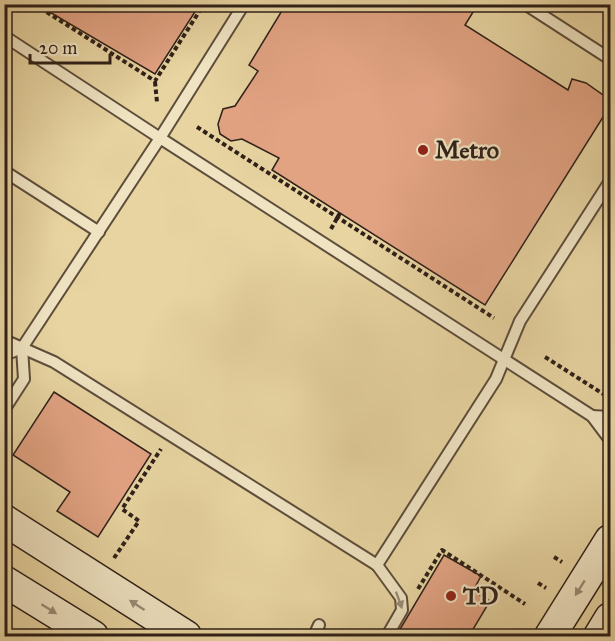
<svg xmlns="http://www.w3.org/2000/svg" width="615" height="641" font-family="'IM FELL Great Primer',serif">
<style>
.building{fill:#e2a383;stroke:#2f2019;stroke-width:1.5}
.lines{fill:none;stroke-linecap:round;stroke-linejoin:round}
.service-casing{stroke:#5d4d3b;stroke-width:14}
.secondary-casing{stroke:#2f2019;stroke-width:33}
.path{stroke:#2f2019;stroke-width:4;stroke-dasharray:4.5 3;stroke-linecap:butt}
.service{stroke:#efe3c2;stroke-width:10}
.secondary{stroke:#efe3c2;stroke-width:30}
.oneway{fill:#998b76}
.poi-dot{fill:#8f2418;stroke:#efe3c2;stroke-width:2}
.labels{text-anchor:middle;stroke-width:4.5;stroke-linejoin:round;paint-order:stroke}
.poi-label{font-size:24px;font-weight:bold;fill:#2f2019;stroke:#efe3c2;text-anchor:start}
</style>
<rect width="100%" height="100%" fill="#e7d4a1"/>
<filter id="stains"><feTurbulence type="fractalNoise" baseFrequency=".00333" numOctaves="4"/><feColorMatrix values="0 0 0 0 .2 0 0 0 0 .09 0 0 0 0 .02 0 0 0 .5 -.17"/></filter>
<radialGradient id="worn" r=".72"><stop offset=".6" stop-color="#630" stop-opacity="0"/><stop offset="1" stop-color="#630" stop-opacity=".3"/></radialGradient>
<g class="building">
<path d="M36,4H200L155,74Z"/>
<path d="M286,4H478L465,25L568,90L572,79L586,83L610,100V106L485,305L272,170L279,158L242,139L231,141L220,134L218,124L223,109L235,106L258,71L249,65Z"/>
<path d="M54,392L151,454L98,537L57,511L70,492L13,455Z"/>
<path d="M444,555L481,576L473,591L490,601L469,636H396Z"/>
</g>
<g class="lines">
<defs>
<g id="service">
<path d="M525,4L610,59"/>
<path d="M4,36L160,138L244,4"/>
<path d="M4,171L99,232"/>
<path d="M4,340L54,362L377,565L496,379L520,321L610,181"/>
<path d="M4,355L22,348L160,138L592,416L610,440"/>
<path d="M4,410L24,379L22,348"/>
<path d="M592,416L610,417"/>
<path d="M377,565L401,598L402,610L387,636"/>
<path d="M314,636L319,625"/>
</g>
<g id="secondary">
<path d="M4,520L186,636"/>
<path d="M4,581L93,636"/>
<path d="M550,636L610,540"/>
<path d="M599,636L610,618"/>
</g>
</defs>
<use href="#service" class="service-casing"/>
<use href="#secondary" class="secondary-casing"/>
<g class="path">
<path d="M34,4L155,81L204,4"/>
<path d="M155,82L157,102"/>
<path d="M197,127L494,318"/>
<path d="M331,229L340,213"/>
<path d="M545,357L608,397"/>
<path d="M607,457L609,470"/>
<path d="M554,557L562,562"/>
<path d="M114,558L139,521L122,509L161,449"/>
<path d="M538,583L546,588"/>
<path d="M418,589L442,550L525,604"/>
</g>
<use href="#service" class="service"/>
<use href="#secondary" class="secondary"/>
</g>
<defs><path id="oneway-solid" d="M-6-.8H1V-3.2L6.5 0L1 3.2V.8H-6Z" transform="scale(1.5)"/></defs>
<g class="oneway">
<use href="#oneway-solid" transform="translate(580 588) rotate(122)"/>
<use href="#oneway-solid" transform="translate(399 600) rotate(70)"/>
<use href="#oneway-solid" transform="translate(137 605) rotate(-147)"/>
<use href="#oneway-solid" transform="translate(49 609) rotate(32)"/>
</g>
<g class="poi-dot">
<circle cx="423" cy="150" r="6"/>
<circle cx="451" cy="596" r="6"/>
</g>
<g class="labels">
<g class="poi-label">
<text x="435" y="158">Metro</text>
<text x="463" y="604">TD</text>
</g>
</g>
<rect width="615" height="641" fill="none" stroke="#e7d4a1" stroke-width="24"/>
<rect x="6" y="6" width="603" height="629" fill="none" stroke="#2f2019" stroke-width="3"/>
<rect x="12" y="12" width="591" height="617" fill="none" stroke="#2f2019" stroke-width="1.5"/>
<path d="M30 54v9h80v-9" fill="none" stroke="#2f2019" stroke-width="3"/>
<text x="39" y="54" font-size="18" fill="#2f2019" stroke="#efe3c2" stroke-width="4.5" paint-order="stroke">20 m</text>
<rect width="100%" height="100%" filter="url(#stains)"/>
<rect width="100%" height="100%" fill="url(#worn)"/>
</svg>
